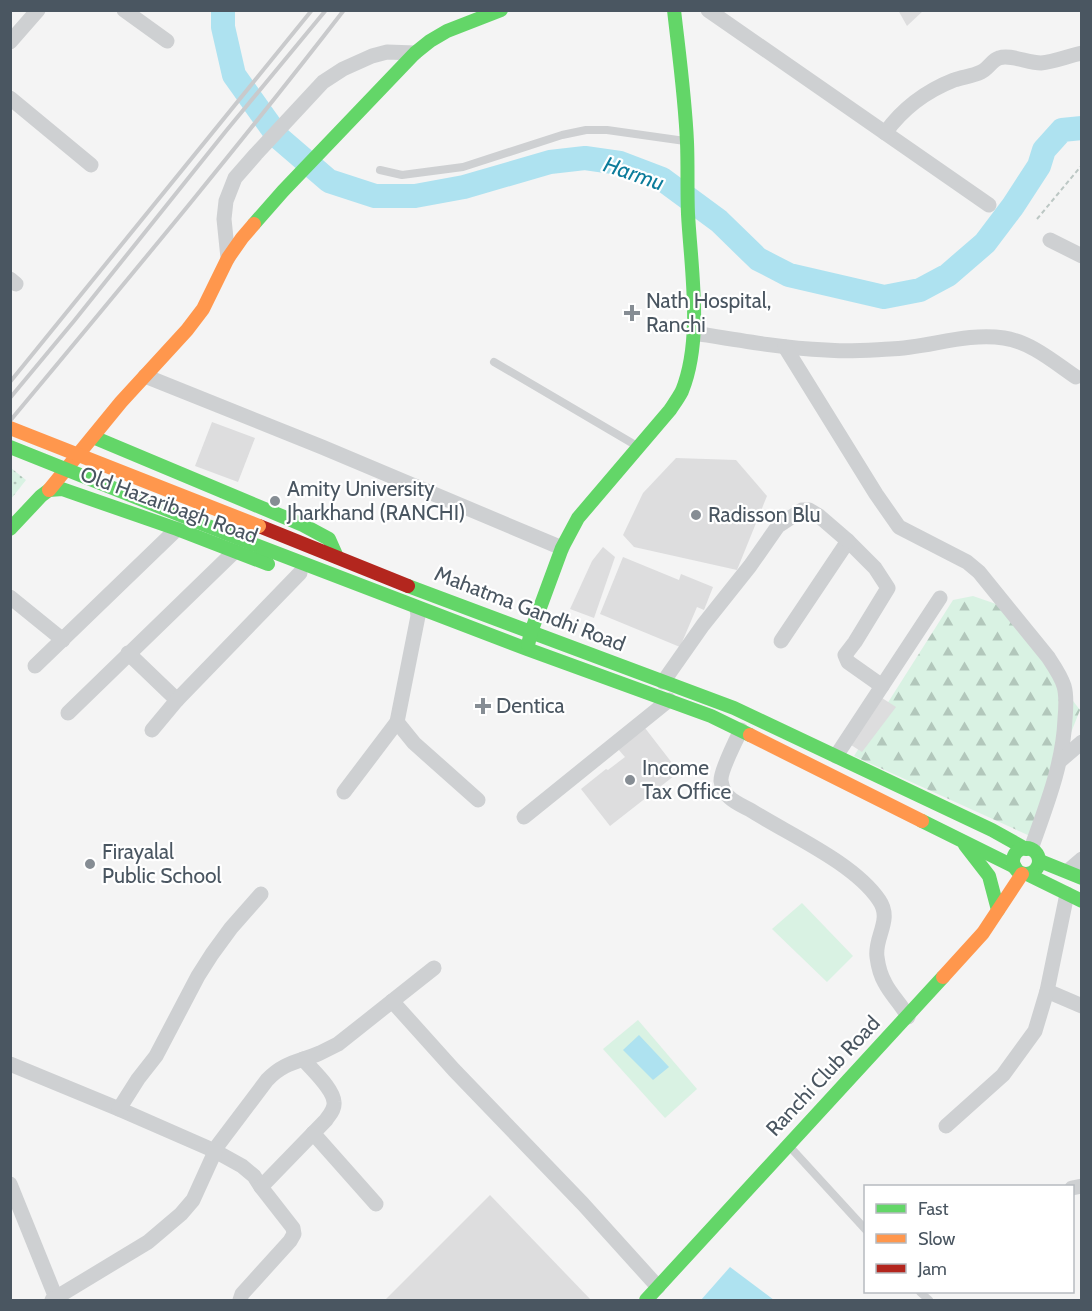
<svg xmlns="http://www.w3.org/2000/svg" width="1092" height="1311" font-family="Cabin,sans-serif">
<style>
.grass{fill:url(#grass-dots)}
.forest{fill:url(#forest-firs)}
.garden{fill:#d9f2e3}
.water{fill:#aee2f0}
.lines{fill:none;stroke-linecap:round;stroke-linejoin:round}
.river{stroke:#aee2f0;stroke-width:24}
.building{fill:#ddddde}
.path{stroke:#bcc7c4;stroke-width:2;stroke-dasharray:4.5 3;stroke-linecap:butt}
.lane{stroke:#ced0d2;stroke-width:8}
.street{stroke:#ced0d2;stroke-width:15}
.fast{stroke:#63d668;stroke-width:14}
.slow{stroke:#ff974d;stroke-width:14}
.jam{stroke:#b3261e;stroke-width:14}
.rail{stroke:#c9cacc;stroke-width:4}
.fast-bridge{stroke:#63d668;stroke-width:14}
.slow-bridge{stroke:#ff974d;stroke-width:14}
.poi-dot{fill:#868d94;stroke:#fff;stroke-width:2}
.labels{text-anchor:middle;stroke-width:4.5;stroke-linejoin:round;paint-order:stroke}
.poi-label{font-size:21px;fill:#4a5661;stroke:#fff;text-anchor:start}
.street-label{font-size:21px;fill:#4a5661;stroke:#fff}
.water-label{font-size:22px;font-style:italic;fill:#0c7c9b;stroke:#fff}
</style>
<defs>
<pattern id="grass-dots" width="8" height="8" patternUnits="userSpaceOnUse" patternTransform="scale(1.5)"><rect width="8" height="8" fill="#d9f2e3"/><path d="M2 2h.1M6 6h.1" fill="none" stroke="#b2c7bb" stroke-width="1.8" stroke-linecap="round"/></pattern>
<pattern id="forest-firs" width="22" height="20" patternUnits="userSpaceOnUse" patternTransform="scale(1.5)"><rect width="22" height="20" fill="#d9f2e3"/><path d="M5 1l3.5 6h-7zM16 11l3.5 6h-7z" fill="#b2c7bb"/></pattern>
</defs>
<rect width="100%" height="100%" fill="#f4f4f4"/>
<path class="grass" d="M11,468L26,480L11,499L10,468Z"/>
<path class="forest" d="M973,596L999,605L1080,710L1030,836L854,756L953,600Z"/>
<g class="garden">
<path d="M802,903L853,956L827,982L772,929Z"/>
<path d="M638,1020L697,1089L665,1118L603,1049Z"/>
</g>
<g class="water">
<path d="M639,1035L669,1067L653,1080L623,1050Z"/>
<path d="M730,1267L774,1300H701Z"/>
</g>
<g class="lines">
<path class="river" d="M223,10V27L234,75L279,138L329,181L375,196H415L464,187L550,162L585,158L620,163L662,179L719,221L758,259L789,275L884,297L920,290L948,275L985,243L1013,206L1039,166L1044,150L1062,130L1082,128"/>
</g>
<g class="building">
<path d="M898,10H924L907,26Z"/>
<path d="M212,422L255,438L238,482L195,466Z"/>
<path d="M676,458L736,460L767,496L737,570L634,547L623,535L643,493Z"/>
<path d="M603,547L615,557L594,618L570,609L592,561Z"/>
<path d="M623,557L679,580L681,574L713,587L704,610L697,607L680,647L600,614Z"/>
<path d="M882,698L896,707L862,752L848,743Z"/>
<path d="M645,728L679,772L610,826L581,789L606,769L608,770L625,757L618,749Z"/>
<path d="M490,1195L591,1300H385Z"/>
</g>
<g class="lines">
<path class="path" d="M1037,219L1082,165"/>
<g class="lane">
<path d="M380,170L402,175L463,167L562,135L586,130H607L685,141"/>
<path d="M494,362L637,446"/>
<path d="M790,1147L866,1230"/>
<path d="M920,1292L929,1300"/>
</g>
<g class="street">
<path d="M124,10L167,41"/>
<path d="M708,10L989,205"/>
<path d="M10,42L38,10"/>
<path d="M10,98L91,165"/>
<path d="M885,133C903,108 926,91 954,80C963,77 973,76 981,72C988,69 992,60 999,58C1010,54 1028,63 1041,63C1054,62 1068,56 1082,53"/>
<path d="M1050,240L1082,256"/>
<path d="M228,258L224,219L226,201L235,178L256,154L323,82L343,69L372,56L387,52L415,53"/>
<path d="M10,279L16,284"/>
<path d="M694,333C737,340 782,348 826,350C847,352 869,350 890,349C928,348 966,332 1004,338C1031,342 1054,362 1076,377"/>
<path d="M785,347L876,494L899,527L967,562L979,572L1048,657C1054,666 1061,676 1064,686C1067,696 1066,708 1065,719C1063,765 1046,806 1031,849"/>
<path d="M145,376L322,447L562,548"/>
<path d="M10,597L63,640"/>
<path d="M417,608L418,616L397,722L414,743L478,800"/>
<path d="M781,641L848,541L875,568L888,588L855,642L845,655L848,662L882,686"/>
<path d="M128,653L177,700"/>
<path d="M35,666L177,529"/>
<path d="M663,682L703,625L750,566L778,526L802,510H809L819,516L848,541"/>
<path d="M68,713L235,551"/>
<path d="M152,730L177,700L300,573"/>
<path d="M741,730C736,740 720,772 721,781C722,787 724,793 729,797C735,803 745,807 752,811C790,835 854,863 879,900C893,920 874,937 877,957C878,965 881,976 885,983C891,995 902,1005 908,1017"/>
<path d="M836,756L940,598"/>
<path d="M1061,760L1082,742"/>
<path d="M344,792L397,722"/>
<path d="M524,817L669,700"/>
<path d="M1068,871L1082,859"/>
<path d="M1047,991L1082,1006"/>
<path d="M392,1001L454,1070L583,1204L658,1287"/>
<path d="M10,1064L119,1109L215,1151L242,1166L254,1176L261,1187L326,1120C330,1114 335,1109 334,1102C333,1088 312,1070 303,1059"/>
<path d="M119,1109L138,1079L156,1056L198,976L212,954L231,928L261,894"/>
<path d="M946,1126L1003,1075L1035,1031L1047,991L1067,894"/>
<path d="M313,1133L376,1204"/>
<path d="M10,1184L56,1298"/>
<path d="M1072,1188L1082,1186"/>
<path d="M52,1300L148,1242L181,1214L193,1200L218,1145L267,1080C284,1062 299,1062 320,1053C326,1050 332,1047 338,1044L434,968"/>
<path d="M240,1300L242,1294L290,1241L294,1234L293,1228L261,1187"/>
</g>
<g class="fast">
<path d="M254,224L283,191L415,53L430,41L447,31L501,10"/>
<path d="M93,437L303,525L329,539L337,557"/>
<path d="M10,529L41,496L49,490L62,489L177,529L268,564"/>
<path d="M253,544L527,649L711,716L750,735"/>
<path d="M408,586L734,708L992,830L1026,849"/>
<path d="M528,645L531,632L562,548L578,518L670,410C674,404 679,397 682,391C703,339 691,269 688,214C687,190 688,166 687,142C685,98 679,54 674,10"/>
<path d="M922,821L1015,867"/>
<path d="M965,845L989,876L998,910"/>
<circle cx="1026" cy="861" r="13"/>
<path d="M1040,861L1082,878"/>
<path d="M1027,874L1082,901"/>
<path d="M646,1300L943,977"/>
</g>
<g class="slow">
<path d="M49,490L121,402L187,330L203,309L228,258L242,238L254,224"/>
<path d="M750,735L922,821"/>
<path d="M943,977L983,933L1022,874"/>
</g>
<path class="jam" d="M259,526L408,586"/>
<g class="rail">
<path d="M10,382L312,10"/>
<path d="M10,398L74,321L226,131L326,10"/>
<path d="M10,421C123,285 236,150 344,10"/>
</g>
<path class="fast-bridge" d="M10,447L253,544"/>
<path class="slow-bridge" d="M10,428L259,526"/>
</g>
<g class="poi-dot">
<path d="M629 304h6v6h6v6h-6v6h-6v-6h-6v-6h6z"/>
<circle cx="275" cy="501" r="6"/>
<circle cx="696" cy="515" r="6"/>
<path d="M480 697h6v6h6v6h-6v6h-6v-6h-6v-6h6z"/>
<circle cx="630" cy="780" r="6"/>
<circle cx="90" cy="864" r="6"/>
</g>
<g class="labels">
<g class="poi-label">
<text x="646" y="308">Nath Hospital,<tspan x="646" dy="24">Ranchi</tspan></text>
<text x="287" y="496">Amity University<tspan x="287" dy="24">Jharkhand (RANCHI)</tspan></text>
<text x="708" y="522">Radisson Blu</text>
<text x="496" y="713">Dentica</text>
<text x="642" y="775">Income<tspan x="642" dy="24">Tax Office</tspan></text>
<text x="102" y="859">Firayalal<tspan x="102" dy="24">Public School</tspan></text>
</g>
<g class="street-label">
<text transform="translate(169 505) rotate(20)" y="7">Old Hazaribagh Road</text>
<text transform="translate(530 609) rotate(21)" y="7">Mahatma Gandhi Road</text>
<text transform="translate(823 1076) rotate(-47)" y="7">Ranchi Club Road</text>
</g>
<g class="water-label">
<text transform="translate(634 173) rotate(19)" y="8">Harmu</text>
</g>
</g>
<rect width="1092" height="1311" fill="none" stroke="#4a5661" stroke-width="24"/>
<rect x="864" y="1185" width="210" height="108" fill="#ffffff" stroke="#b7bbc0" stroke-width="1.5"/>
<rect x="876" y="1204" width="30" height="9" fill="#63d668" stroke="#b7bbc0" stroke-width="1.5"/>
<text x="918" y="1215" font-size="18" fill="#4a5661">Fast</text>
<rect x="876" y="1234" width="30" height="9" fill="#ff974d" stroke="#b7bbc0" stroke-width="1.5"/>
<text x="918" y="1245" font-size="18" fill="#4a5661">Slow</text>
<rect x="876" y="1264" width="30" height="9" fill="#b3261e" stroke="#b7bbc0" stroke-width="1.5"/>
<text x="918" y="1275" font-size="18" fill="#4a5661">Jam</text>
</svg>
